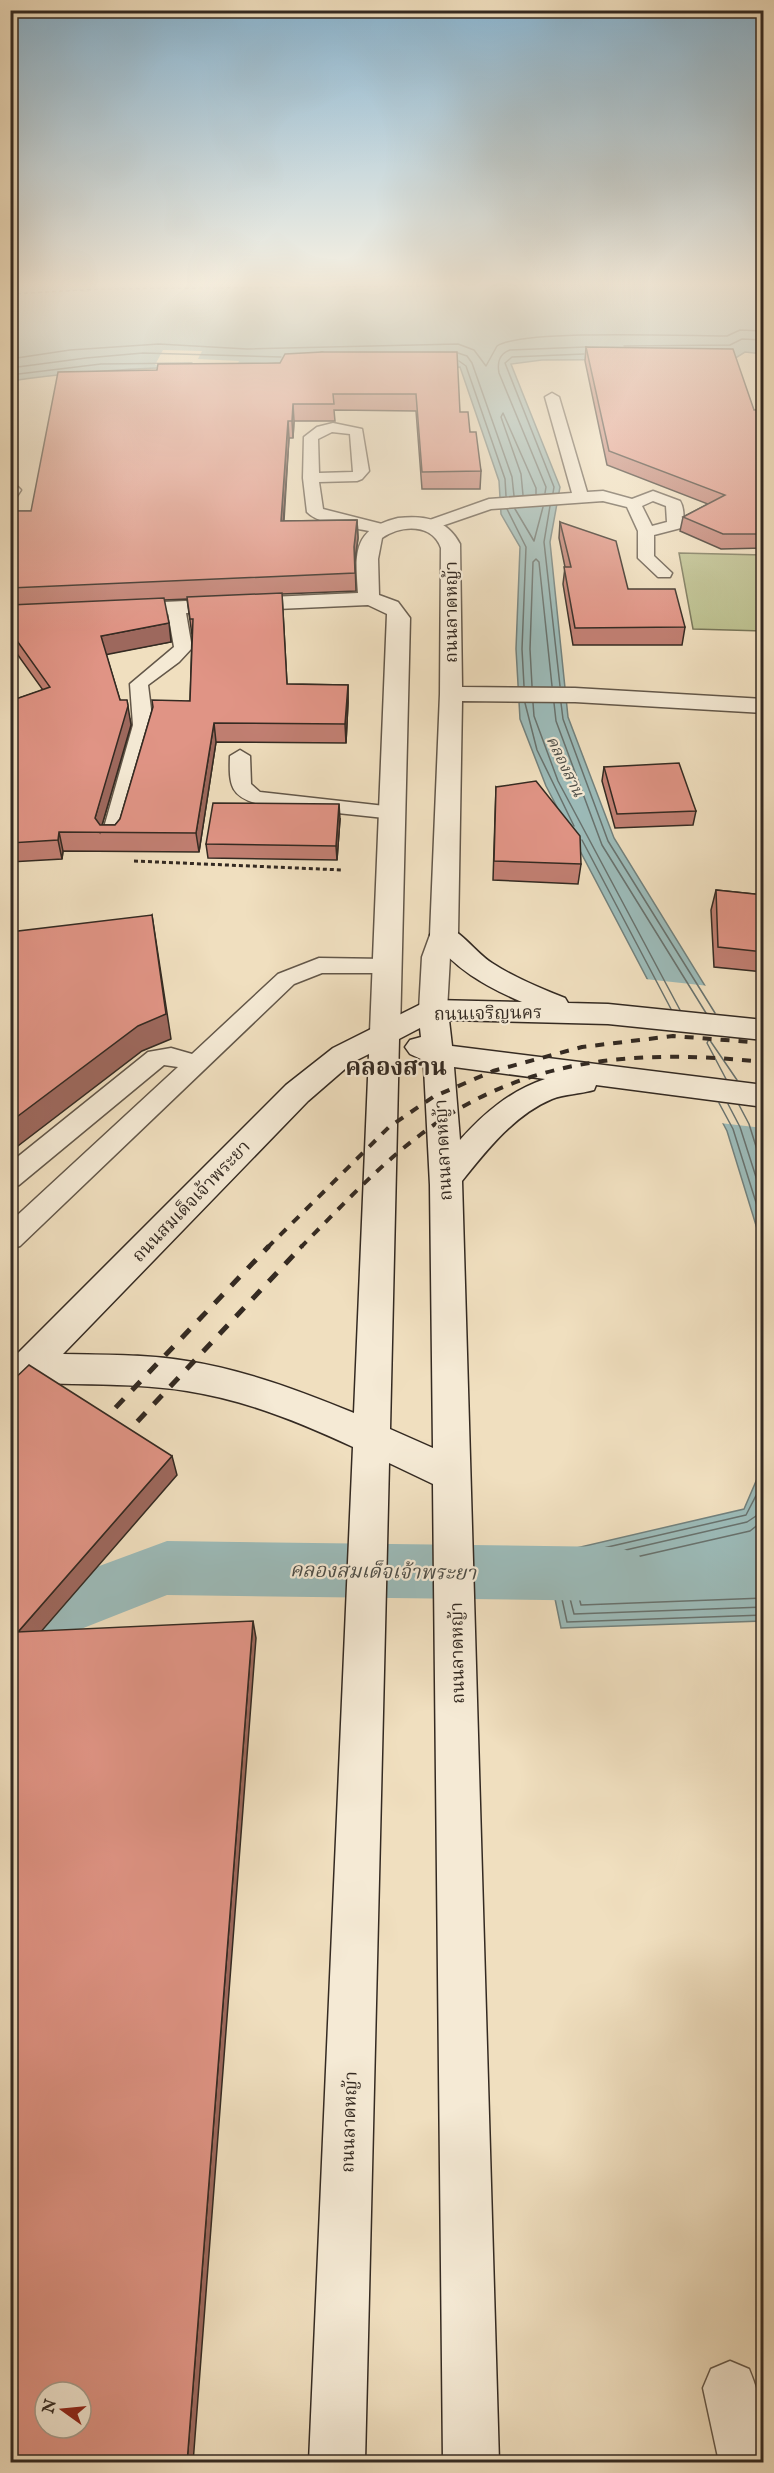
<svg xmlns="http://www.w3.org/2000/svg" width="774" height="2473" font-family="'IM FELL English','Noto Serif Thai',serif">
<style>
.green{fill:#bdc190;stroke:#787659;stroke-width:1.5}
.water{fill:#9cbbb9;stroke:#72817d;stroke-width:1.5}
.pier{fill:#f0dfbf}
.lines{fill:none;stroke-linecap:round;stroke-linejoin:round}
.shore{stroke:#68726e;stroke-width:1.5}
.canal{fill:#9cbbb9;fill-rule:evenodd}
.ferry{stroke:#4e4e48;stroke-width:1.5;stroke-dasharray:4 3;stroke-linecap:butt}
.service-casing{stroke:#635749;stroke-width:3}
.minor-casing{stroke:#635749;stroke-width:3}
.secondary-casing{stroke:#342a22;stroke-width:3}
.path{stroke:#342a22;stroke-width:3;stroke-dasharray:4 3;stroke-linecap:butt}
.service{fill:#f5ead5;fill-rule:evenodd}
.minor{fill:#f5ead5;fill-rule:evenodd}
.secondary{fill:#f5ead5;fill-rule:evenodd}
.rail-far1{stroke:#342a22;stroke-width:4;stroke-dasharray:9 9;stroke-linecap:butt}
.rail{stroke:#342a22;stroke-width:5;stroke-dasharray:12 12;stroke-linecap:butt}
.wall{fill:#c17f72;stroke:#342a22;stroke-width:1.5;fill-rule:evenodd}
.shaded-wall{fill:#9d685d;stroke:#342a22;stroke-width:1.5}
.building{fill:#e09485;stroke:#342a22;stroke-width:1.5;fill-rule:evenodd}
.labels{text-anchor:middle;stroke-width:4.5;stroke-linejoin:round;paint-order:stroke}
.far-water-label{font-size:16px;font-style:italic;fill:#4e4e48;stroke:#f5ead5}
.street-label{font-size:18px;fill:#342a22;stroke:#f5ead5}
.water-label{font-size:20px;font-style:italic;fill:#4e4e48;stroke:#f5ead5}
.district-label{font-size:24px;font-weight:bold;fill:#342a22;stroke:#f5ead5}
</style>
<rect width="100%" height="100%" fill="#f0dfbf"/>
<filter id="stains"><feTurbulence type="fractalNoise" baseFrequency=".00333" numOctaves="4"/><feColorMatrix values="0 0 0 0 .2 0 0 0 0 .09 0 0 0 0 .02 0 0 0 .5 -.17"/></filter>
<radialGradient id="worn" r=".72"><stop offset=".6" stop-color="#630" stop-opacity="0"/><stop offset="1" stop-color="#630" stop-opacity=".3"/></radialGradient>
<path class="green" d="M679,553L763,555V631L693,629Z"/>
<g class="water">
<path d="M11,284H763V354L745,352L734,359L542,360L511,364L560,487L550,542L568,717L614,838L763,1080V1248L727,1131L546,786L520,719L516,649L520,547L501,514L499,481L460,367C310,369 159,359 11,381Z"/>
<path d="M763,1465V1621L561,1628L546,1555L744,1509Z"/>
</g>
<g class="pier">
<path d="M163,350L202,351L198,359L239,361L236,368L155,365Z"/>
<path d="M645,979L709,986L764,1074L763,1128L720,1123Z"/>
</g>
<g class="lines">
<g class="shore">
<path d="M624,346L730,345L742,339L764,340"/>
<path d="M458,353L467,356L472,363L512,477L514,496"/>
<path d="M10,359L70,350L159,344L247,349L458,344L474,350L486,366L497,346C522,329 687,336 727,336L740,330L764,331"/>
<path d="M459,361L466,366L505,479L506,496"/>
<path d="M10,368L86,358L143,353L281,357"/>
<path d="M10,375L101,364L192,363"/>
<path d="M545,493L546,487L499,373C497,362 499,354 510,350L585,347"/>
<path d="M553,493L554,487L505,363L512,357L584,354"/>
<path d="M523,495L521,474L501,417L503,413L536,488V494"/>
<path d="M550,506L544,542L560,686"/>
<path d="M507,509L526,547L522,649L524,686"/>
<path d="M515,509L534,541L543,507"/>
<path d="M532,686L530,649L533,562L536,559L539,562L552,686"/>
<path d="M525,703L537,750L574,826"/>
<path d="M533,703L534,716L558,781L680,1010"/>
<path d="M554,703L556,721L602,845L706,1013"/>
<path d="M561,703L563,719L608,841L715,1013"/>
<path d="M582,840L671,1009"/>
<path d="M726,1079L707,1043L709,1039L737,1080"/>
<path d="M719,1103L733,1129L764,1228"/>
<path d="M728,1104L740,1127L764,1202"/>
<path d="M739,1105L749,1124L764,1172"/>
<path d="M764,1480L746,1515L556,1559L554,1562L567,1622L764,1615"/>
<path d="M764,1499L756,1516L747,1522L565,1564L562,1567L574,1614L764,1607"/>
<path d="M764,1520L750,1531L575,1571L573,1574L581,1605L764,1598"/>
</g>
<path class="canal" d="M167,1541L618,1547L639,1555L648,1574L639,1593L618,1601L167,1595L10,1657V1599Z"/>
<path class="ferry" d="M10,294L101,289L655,284"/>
<defs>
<g id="service">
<path d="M552,393L559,397L587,492L603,491L632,499L653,491L680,501C684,507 685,522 681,528L654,535V556L672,573L670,577H658L638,558V531L627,507L603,501L491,509L430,530L422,525L424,522L489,499L572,493L545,397ZM653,501L666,506L667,522L652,526L642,506Z"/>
<path d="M333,423L362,429L369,471L362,479L357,481L319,482L323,509L386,525L388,528L386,531L380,533C363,529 318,525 307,512L303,478L304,437L317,427ZM332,432L350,434L353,472L319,473L318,439Z"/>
<path d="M10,486L18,487L21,490L15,499L10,501Z"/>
<path d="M176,602L185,607L192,648L179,662L148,685L153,725L121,838L118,842H104L101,838L133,725L130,684L174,647L167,607Z"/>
<path d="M240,750L250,756L251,784L260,792L394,807L401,809L404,813L401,817L394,819L262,805C230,797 229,786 230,756Z"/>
<path d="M319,958L386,959L394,961L397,966L394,971L386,973H322L294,984L20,1246L10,1249V1222L178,1067L164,1065L19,1185L10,1188V1163L148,1052L171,1048L192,1054L278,974Z"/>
</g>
<g id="minor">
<path d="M398,518C424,515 447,519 460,544L462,687L575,688L764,699V713L575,702L462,701L458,935L450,957L447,1010L443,1017L433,1020L423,1017L419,1010L422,957L430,935L440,694L441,548C432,523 401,525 382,538L378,559L379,595L398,602L410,618L400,1032L395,1039L385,1042L375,1039L370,1032L387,614L368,605L120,616L113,614L109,610L113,606L120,604L358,593C355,552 353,529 398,518Z"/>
<path d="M730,2361L749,2369C763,2402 764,2427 764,2462H719L703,2388L711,2369Z"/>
</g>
<path id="secondary" d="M444,926C462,931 476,953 492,963C515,978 540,988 565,998L568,1003L608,1004L764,1020V1040L608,1024L449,1020L452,1046L764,1085V1107L596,1085L594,1090C580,1094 565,1094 552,1099C514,1115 487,1150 462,1181L499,2462H443L433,1484L389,1463L365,2462H309L353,1447C299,1422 245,1400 187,1391C137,1383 85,1385 35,1383L23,1396L10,1400V1361L286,1085L333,1048L423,1003L433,1000L522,1002C487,987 452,968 430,935L434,929ZM420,1028L421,1037L410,1040L405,1047L410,1054L423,1060L424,1068L430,1185L433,1448L390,1429L399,1039ZM369,1054L354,1413C300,1391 245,1370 187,1361C146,1354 104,1355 63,1354L308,1101L353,1062ZM454,1067L545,1079C510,1091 484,1113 460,1140Z"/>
</defs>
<use href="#service" class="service-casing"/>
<use href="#minor" class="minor-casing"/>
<use href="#secondary" class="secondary-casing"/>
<path class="path" d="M134,861L343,870"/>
<use href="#service" class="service"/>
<use href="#minor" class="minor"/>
<use href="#secondary" class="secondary"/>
<g class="rail-far1">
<path d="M267,1248L389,1127L433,1097L493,1071L582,1047L673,1036L764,1043"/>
<path d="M300,1248C339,1209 376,1168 420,1135C523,1056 640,1049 764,1062"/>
</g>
<g class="rail">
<path d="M99,1425L269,1246"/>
<path d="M121,1439L302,1246"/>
</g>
</g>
<g class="wall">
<path d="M586,347L754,410H764V548L721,549L680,531L683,517L708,504L607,465L585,361Z"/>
<path d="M322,352L460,412L470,432L481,471L480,489H422L416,411L334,410L335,421H294L293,438H289L284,521L357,520L358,538L355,562L356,591L282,594L287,684L348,685V703L346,743L216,742L199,852L63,851L62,859L10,862V701L43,690L10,644V511H31L157,370L280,363ZM187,599L192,635L190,701L153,707L120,819L115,825H102L131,725L130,719L120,700L106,654L171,642L164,600Z"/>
<path d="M560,522L628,589L685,627L682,645H573L563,584L565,567L559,538Z"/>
<path d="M764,665V684L762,673Z"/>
<path d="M604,767L696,811L693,825L615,828L602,781Z"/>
<path d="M496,787L581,864L578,884L493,880Z"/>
<path d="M340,819L337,860L208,858L206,844Z"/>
<path d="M716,890L764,895V972L714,967L711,910Z"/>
</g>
<g class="shaded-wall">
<path d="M293,404L294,421L293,438L292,421Z"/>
<path d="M288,421L289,438L282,539L281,521Z"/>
<path d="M357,520L358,538L354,565V547Z"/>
<path d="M169,623L171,642L104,655L101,636Z"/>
<path d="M348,685V703L346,743L345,724Z"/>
<path d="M127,700L131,725L100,832L95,818Z"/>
<path d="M214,723L216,742L199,852L196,833Z"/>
<path d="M339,804L340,819L337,860L336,846Z"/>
<path d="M59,832L63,851L62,859L58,840Z"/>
<path d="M152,915L171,1039L142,1051L10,1152V1122Z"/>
<path d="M172,1456L177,1475L26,1649L18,1632Z"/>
<path d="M253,1621L256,1638L193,2463H187Z"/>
</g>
<g class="building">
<path d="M586,347L733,349L754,410H764V534H723L683,517L725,495L609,451Z"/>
<path d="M322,352H457L460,412H468L470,432H476L481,471L422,472L416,394H333L334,404H293L292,421H288L281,521L357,520L354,547L355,573L10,588V511H31L58,372L157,370L158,364L280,363L285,354Z"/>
<path d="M560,522L616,541L628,589H675L685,627L575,628L564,567H571Z"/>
<path d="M282,593L287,684L348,685L345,724L214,723L196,833L59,832L58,840L10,843V701L50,687L10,631V605L164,598L169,623L101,636L120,700H127L128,706L95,818L100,825H115L120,819L153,707L152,700L190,701L193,619H190L187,597Z"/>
<path d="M679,763L696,811L617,814L604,767Z"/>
<path d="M536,781L580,836L581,864L494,861L496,787Z"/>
<path d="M213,803L339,804L336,846L206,844Z"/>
<path d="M716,890L764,895V952L718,947Z"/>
<path d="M152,915L166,1014L138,1026L10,1122V932Z"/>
<path d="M29,1365L172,1456L18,1632L253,1621L187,2463H10V1383ZM45,2392H81V2428H45Z"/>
</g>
<linearGradient id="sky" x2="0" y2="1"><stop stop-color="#89b7d5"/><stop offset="0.45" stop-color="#f8f1e2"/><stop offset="1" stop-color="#f8f1e2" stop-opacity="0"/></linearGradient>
<rect width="774" height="631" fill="url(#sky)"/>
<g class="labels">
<g class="far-water-label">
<text transform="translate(566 766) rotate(64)" y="6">คลองสาน</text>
</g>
<g class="street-label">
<text transform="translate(451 612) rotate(-90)" y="6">ถนนลาดหญ้า</text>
<text transform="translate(488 1013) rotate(-1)" y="6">ถนนเจริญนคร</text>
<text transform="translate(443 1150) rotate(-93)" y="6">ถนนลาดหญ้า</text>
<text transform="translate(191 1201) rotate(-46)" y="6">ถนนสมเด็จเจ้าพระยา</text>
<text transform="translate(457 1653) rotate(-91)" y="6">ถนนลาดหญ้า</text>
<text transform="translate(349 2122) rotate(-88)" y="6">ถนนลาดหญ้า</text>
</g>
<g class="water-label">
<text transform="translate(383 1571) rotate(1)" y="7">คลองสมเด็จเจ้าพระยา</text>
</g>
<g class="district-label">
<text x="396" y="1075">คลองสาน</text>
</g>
</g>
<rect width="774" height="2473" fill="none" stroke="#f0dfbf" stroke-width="36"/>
<rect x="12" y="12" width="750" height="2449" fill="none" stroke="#342a22" stroke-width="3"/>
<rect x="18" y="18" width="738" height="2437" fill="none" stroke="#342a22" stroke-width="1.5"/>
<g transform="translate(63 2410) rotate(285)"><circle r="28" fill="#f5ead5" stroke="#a89d8d" stroke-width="1.5"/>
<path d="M0-4.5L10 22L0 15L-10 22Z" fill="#8f2418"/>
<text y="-9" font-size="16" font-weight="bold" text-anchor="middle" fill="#342a22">N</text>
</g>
<rect width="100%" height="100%" filter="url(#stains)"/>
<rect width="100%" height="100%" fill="url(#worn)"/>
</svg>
